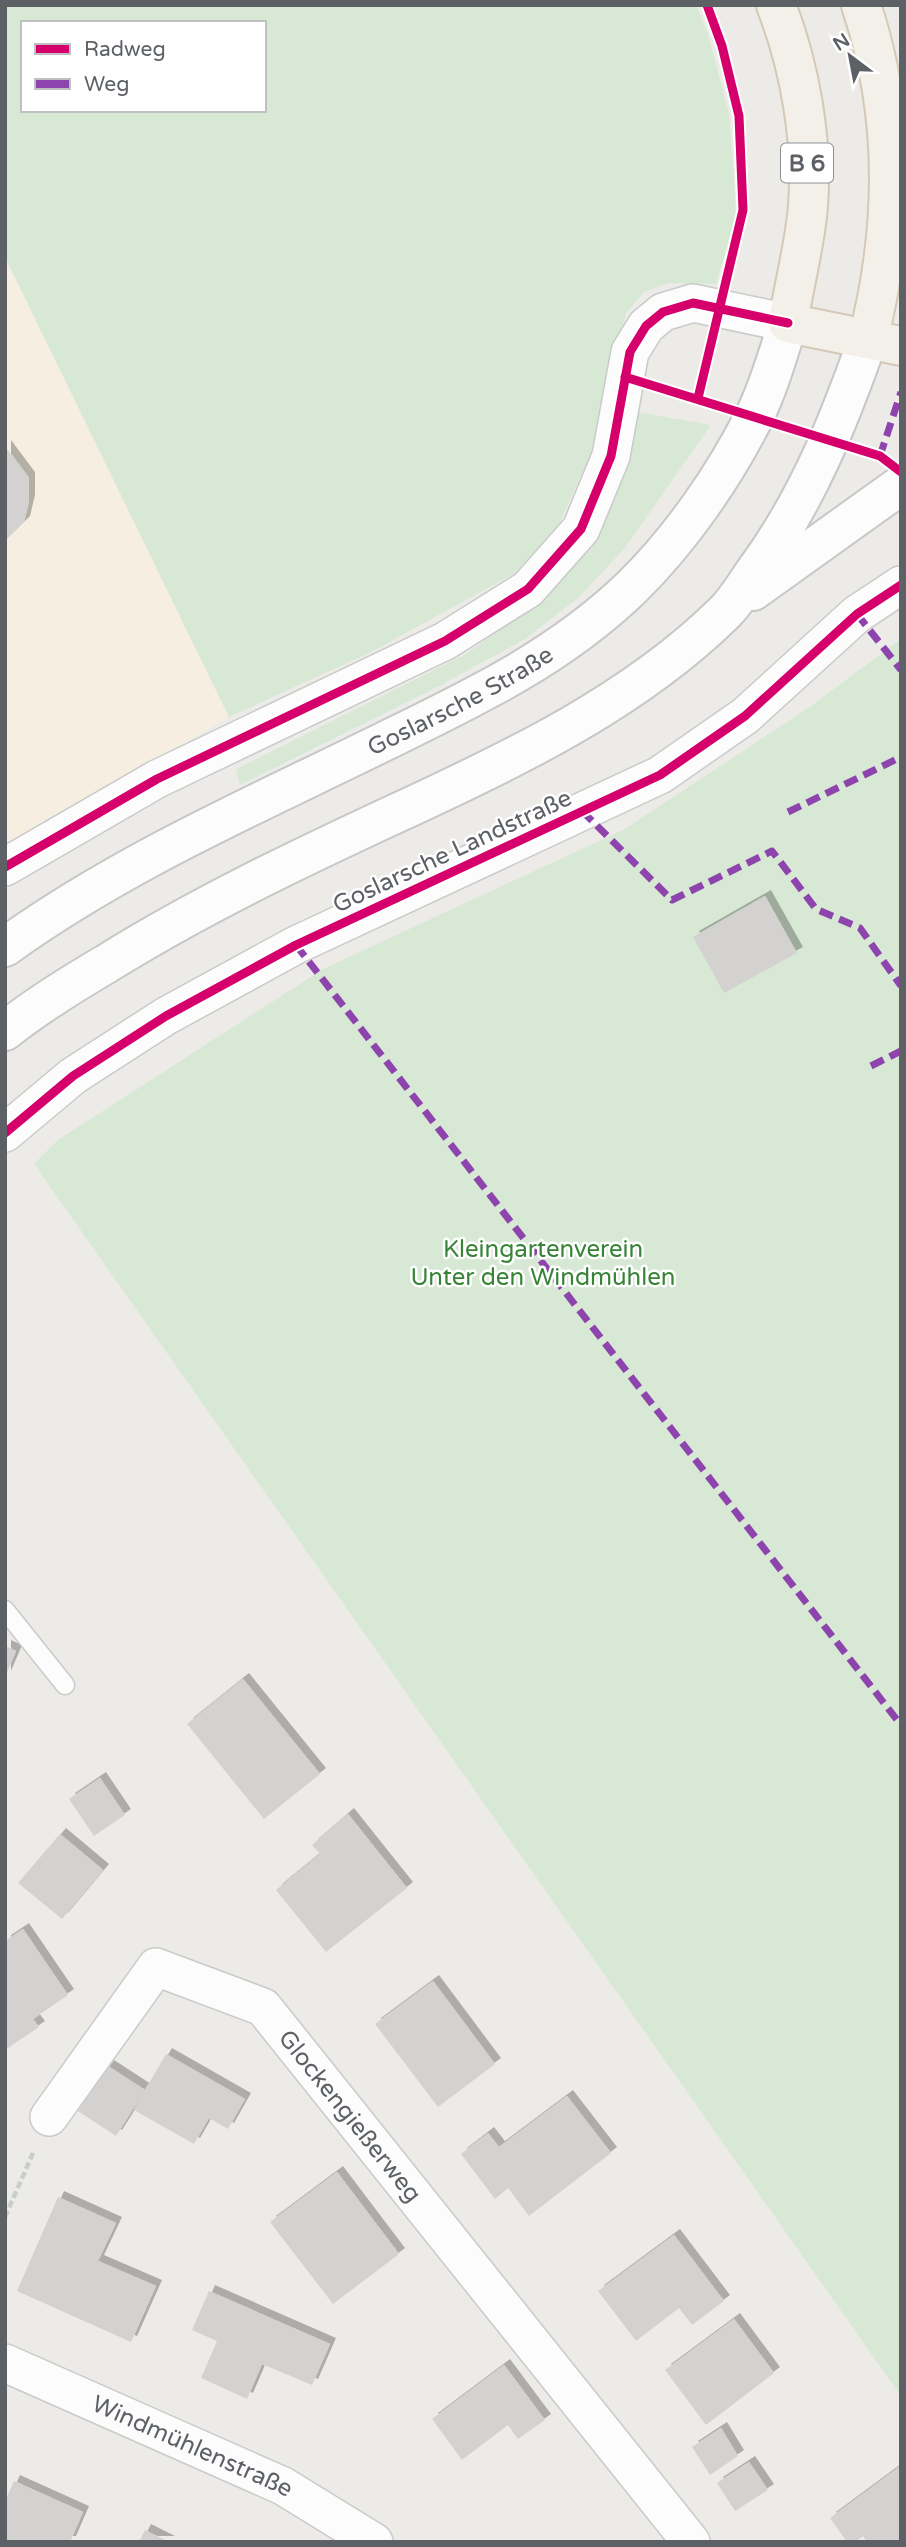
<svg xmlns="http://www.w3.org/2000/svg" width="906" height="2547" font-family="'Varela Round',sans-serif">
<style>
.commercial{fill:#f6efe1}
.green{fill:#d7e8d4;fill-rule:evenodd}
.building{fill:#d4d2d1;filter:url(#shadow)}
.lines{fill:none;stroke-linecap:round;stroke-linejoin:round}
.service-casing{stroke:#c9caca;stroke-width:21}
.minor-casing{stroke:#c9caca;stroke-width:40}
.secondary-casing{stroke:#c7c7c7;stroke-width:42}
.primary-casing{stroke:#d4c9b6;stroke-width:42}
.path{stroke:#c9cecb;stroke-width:4.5;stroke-dasharray:7 3.5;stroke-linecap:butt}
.service{stroke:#fcfcfc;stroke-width:18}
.minor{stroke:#fcfcfc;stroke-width:37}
.secondary{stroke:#fcfcfc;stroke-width:38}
.primary{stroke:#f3f0e9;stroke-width:38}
.quiet{stroke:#8e44ad;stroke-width:7;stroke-dasharray:14 7;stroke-linecap:butt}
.cycleway-casing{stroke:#fff;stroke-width:13}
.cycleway{stroke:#d6006c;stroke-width:9}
.labels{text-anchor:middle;stroke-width:5;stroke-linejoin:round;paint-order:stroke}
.shield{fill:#fff;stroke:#8e9094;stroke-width:2}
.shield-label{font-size:23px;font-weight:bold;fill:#5d6166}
.street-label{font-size:24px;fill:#5d6166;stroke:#fff}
.park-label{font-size:24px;fill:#388436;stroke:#fff}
</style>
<defs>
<filter id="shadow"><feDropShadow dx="6" dy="-6" stdDeviation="0" flood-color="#0004"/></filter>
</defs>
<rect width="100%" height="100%" fill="#edebe8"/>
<path class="commercial" d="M5,257L229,717L5,850Z"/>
<g class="green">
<path d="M12,5H696L708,34L729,114L734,178L736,215L716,284L668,283L644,292L626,313L591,454L559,524L515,573L373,651L229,717L5,257V8ZM23,23H264V110H23Z"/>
<path d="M636,412L711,425L624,549L578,598L525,639L439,686L240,785L236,769L466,654L521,615Z"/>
<path d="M901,639V2396L34,1164L58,1140L323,969L625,829L811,706Z"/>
</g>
<g class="building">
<path d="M5,446L29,478V501L24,522L5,541Z"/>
<path d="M765,896L797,953L724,993L693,937Z"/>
<path d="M5,1646L16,1651L5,1677Z"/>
<path d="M243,1679L320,1774L264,1819L187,1724Z"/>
<path d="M100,1778L125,1815L94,1836L69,1799Z"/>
<path d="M348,1814L407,1888L326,1952L276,1890L320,1854L312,1845Z"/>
<path d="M60,1834L103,1870L62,1919L18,1883Z"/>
<path d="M23,1929L68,1995L33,2019L39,2027L5,2050V1941Z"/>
<path d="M433,1981L495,2064L438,2107L375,2024Z"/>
<path d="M166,2054L245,2099L228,2129L209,2118L194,2144L134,2110L143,2093L116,2136L78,2111L108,2066L145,2090Z"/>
<path d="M567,2096L611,2153L529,2216L508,2188L495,2199L461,2154L488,2133L499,2147Z"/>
<path d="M337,2172L399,2254L333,2304L270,2222Z"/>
<path d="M58,2197L116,2223L98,2261L156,2286L131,2342L17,2291Z"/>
<path d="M674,2235L724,2301L692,2325L679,2308L636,2341L598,2291Z"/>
<path d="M209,2291L330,2344L312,2385L262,2364L247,2399L201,2378L217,2341L192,2330Z"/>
<path d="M734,2319L774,2373L706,2425L665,2370Z"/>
<path d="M504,2365L545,2420L518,2439L508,2425L462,2460L432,2419Z"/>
<path d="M721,2428L738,2456L710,2475L692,2447Z"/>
<path d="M749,2462L768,2490L735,2511L717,2483Z"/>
<path d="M899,2467L901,2542H867L863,2536L855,2542H847L830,2518Z"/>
<path d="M14,2481L83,2512L70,2542H5V2501Z"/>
<path d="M145,2530L169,2542H139Z"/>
</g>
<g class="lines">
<defs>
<path id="service" d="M5,1610L65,1685"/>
<g id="minor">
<path d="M5,867L157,779L445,641L528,589L581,529L611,456L630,352L646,326L663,312L693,303L788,323"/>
<path d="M5,1133L73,1076L166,1016L296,945L660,775L745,716L857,614L901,585"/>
<path id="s1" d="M49,2117L156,1967L263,2007L691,2542"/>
<path id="s2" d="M5,2363L283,2486L374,2542"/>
</g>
<g id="secondary">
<path d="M753,591L901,485"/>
<path id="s3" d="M5,947C122,863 253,806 381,743C471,699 557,659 631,588C680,540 723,478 754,417C769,387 778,354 788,323"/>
<path d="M5,1031C36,1006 72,984 106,964C199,906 298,859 397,813C512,760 634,702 725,612C737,600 746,584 756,570C808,499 839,421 868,339"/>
</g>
<g id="primary">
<path d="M776,5C800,67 813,140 808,206C805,245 794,284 788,323L901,346"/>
<path d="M861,5C898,115 896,228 868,339"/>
</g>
</defs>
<use href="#service" class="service-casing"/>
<use href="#minor" class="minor-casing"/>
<use href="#secondary" class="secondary-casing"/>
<use href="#primary" class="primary-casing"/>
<path class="path" d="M5,2217L33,2153"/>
<use href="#service" class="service"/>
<use href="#minor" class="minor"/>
<use href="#secondary" class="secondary"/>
<use href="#primary" class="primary"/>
<g class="quiet">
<path d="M880,456L901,392"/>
<path d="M857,614L901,670"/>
<path d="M582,811L672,900L772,851L816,909L860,928L901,986"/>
<path d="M788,812L901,757"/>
<path d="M296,945L901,1725"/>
<path d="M871,1066L901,1051"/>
</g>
<defs>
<g id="cycleway">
<path d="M625,377L880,456L901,472"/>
<path d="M698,398L743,210L739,116L722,46L707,5"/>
<path d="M5,867L157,779L445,641L528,589L581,529L611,456L630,352L646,326L663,312L693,303L788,323"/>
<path d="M5,1133L73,1076L166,1016L296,945L660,775L745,716L857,614L901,585"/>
</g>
</defs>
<use href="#cycleway" class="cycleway-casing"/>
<use href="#cycleway" class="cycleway"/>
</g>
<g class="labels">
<rect class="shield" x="781" y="143.5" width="52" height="39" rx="5"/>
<g class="shield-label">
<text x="807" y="171">B 6</text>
</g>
<g class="street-label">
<text dy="8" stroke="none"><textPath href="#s3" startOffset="518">Goslarsche Straße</textPath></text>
<text transform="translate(452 851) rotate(-25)" y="8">Goslarsche Landstraße</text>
<text dy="8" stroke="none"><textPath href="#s1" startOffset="438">Glockengießerweg</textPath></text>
<text dy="8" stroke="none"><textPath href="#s2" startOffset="205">Windmühlenstraße</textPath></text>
</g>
<g class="park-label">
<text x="543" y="1257">Kleingartenverein<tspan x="543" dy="28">Unter den Windmühlen</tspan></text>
</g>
</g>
<rect width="906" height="2547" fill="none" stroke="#5d6166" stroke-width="14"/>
<rect x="21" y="21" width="245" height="91" fill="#ffffff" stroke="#bec0c2" stroke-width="2"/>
<rect x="35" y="44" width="35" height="10" fill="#d6006c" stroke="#bec0c2" stroke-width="2"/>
<text x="84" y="56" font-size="21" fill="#5d6166">Radweg</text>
<rect x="35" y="79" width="35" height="10" fill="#8e44ad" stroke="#bec0c2" stroke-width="2"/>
<text x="84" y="91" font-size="21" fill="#5d6166">Weg</text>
<g transform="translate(850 56) rotate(328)" stroke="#ffffff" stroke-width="5" paint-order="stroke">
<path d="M0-5L12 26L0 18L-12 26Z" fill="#5d6166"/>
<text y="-10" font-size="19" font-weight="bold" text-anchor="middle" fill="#5d6166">N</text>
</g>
</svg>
